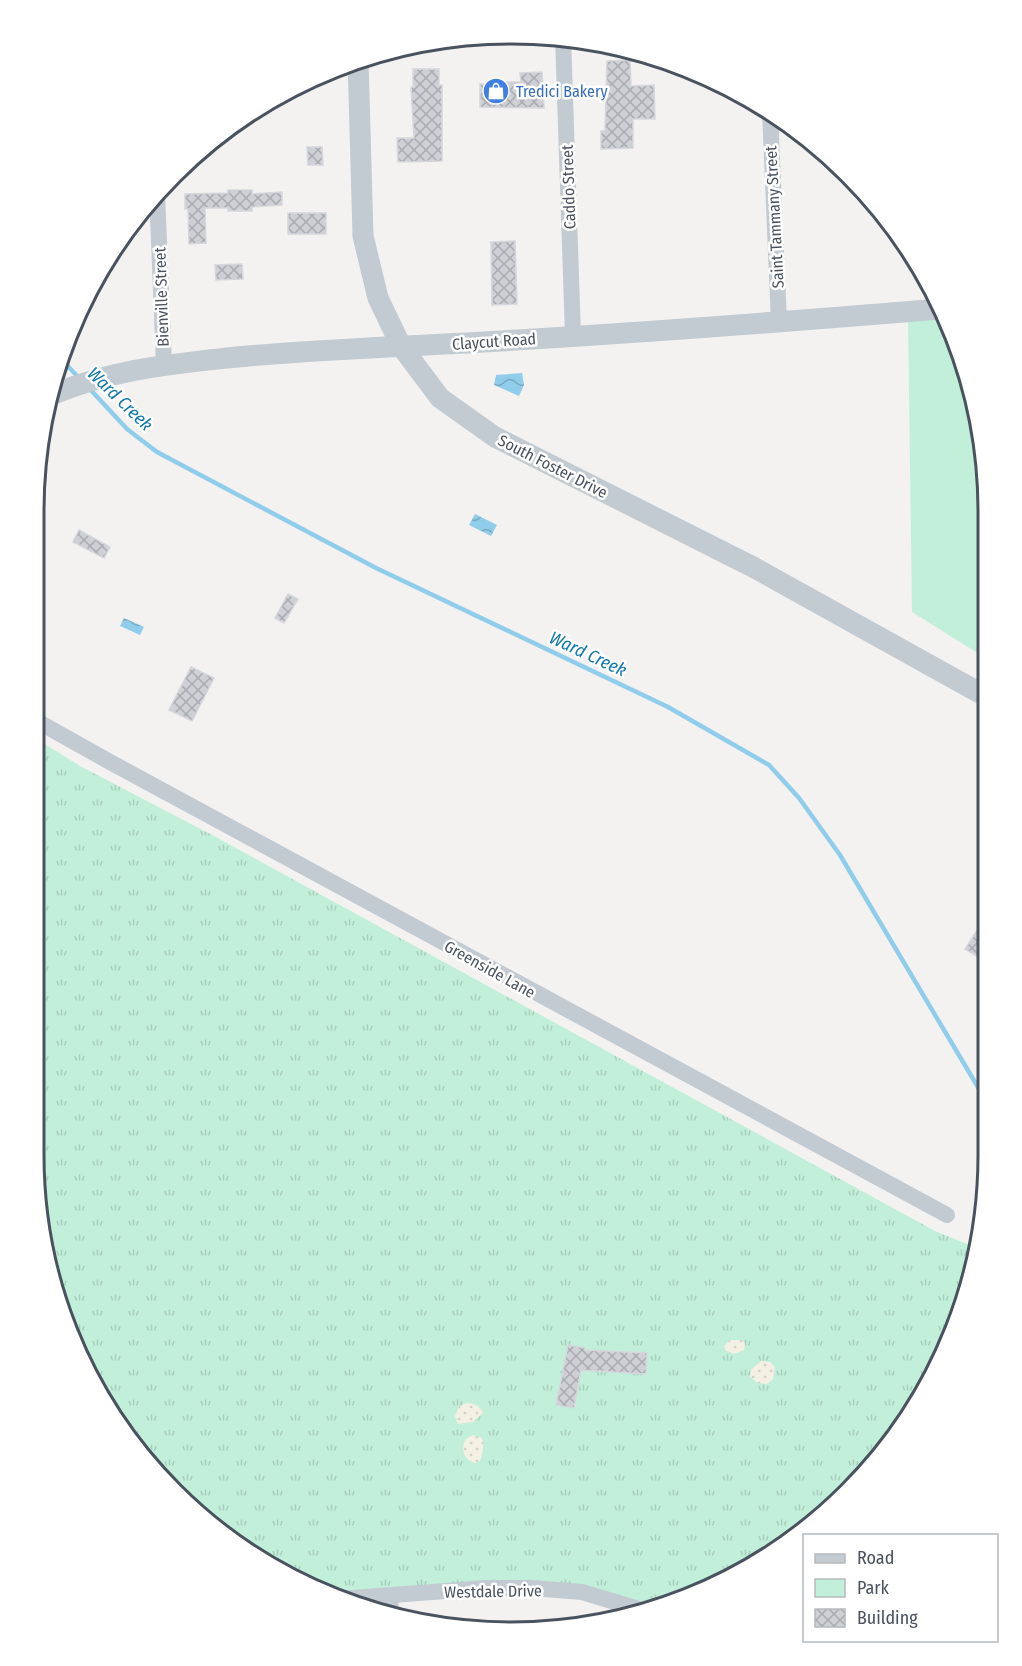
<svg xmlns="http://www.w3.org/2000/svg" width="1022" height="1666" font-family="'Fira Sans Condensed',sans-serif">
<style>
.grass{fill:url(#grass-tufts)}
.sand{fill:url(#sand-dots)}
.park{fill:#c2efd9}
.water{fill:url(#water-waves)}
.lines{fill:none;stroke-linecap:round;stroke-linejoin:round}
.stream{stroke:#90cdeb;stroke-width:4.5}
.building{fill:url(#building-cross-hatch);stroke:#d5d7dc;stroke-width:1.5}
.minor{stroke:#c2cad2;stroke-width:16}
.tertiary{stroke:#c2cad2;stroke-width:21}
.labels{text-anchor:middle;stroke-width:5;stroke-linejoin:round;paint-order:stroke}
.shop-label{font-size:16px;fill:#366cbe;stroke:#fff;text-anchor:start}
.street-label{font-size:16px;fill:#49525f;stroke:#fff}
.water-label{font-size:18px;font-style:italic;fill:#1078ab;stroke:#fff}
.rim{fill:none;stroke:#49525f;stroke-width:3}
</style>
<defs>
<pattern id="grass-tufts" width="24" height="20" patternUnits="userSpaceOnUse" patternTransform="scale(1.5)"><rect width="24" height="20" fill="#c2efd9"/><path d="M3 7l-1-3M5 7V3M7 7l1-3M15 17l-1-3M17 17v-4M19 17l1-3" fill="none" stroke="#a8cfbd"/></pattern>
<pattern id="sand-dots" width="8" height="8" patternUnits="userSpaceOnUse" patternTransform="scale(1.5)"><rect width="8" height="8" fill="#f4f0e3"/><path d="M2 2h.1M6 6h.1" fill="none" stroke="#d3d0c5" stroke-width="1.8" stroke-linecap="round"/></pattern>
<pattern id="water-waves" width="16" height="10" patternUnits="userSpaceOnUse" patternTransform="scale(1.5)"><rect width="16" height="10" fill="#90cdeb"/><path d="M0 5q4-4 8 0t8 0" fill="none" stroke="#78a9c2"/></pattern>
<pattern id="building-cross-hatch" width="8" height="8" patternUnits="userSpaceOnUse" patternTransform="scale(1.5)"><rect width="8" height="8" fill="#ced0d5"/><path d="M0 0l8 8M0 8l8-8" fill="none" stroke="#a9abb0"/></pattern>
</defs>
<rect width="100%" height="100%" fill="#f3f2f1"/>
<path class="grass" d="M35,738L80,766L214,836L935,1231L977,1248L953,1338L890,1446L777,1552L664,1608L645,1611L582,1592L346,1602L245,1552L132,1446L58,1308L33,1155Z"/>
<g class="sand">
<path d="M730,1340H742L745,1344L744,1350L734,1354L726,1351L724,1346Z"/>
<path d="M761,1361L770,1362L775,1367L773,1379L767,1384L758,1383L750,1377L751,1370Z"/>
<path d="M466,1403C474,1403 480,1406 483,1413L473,1422L458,1424L455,1416L459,1407Z"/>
<path d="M473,1435L482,1438C484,1445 483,1454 480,1461L476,1463C464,1461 460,1449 466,1439Z"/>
</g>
<path class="park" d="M943,316L973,387L988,479L987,659L912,612L908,318Z"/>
<g class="water">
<path d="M522,373L524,385L519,396L494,385L496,375Z"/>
<path d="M475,514L497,525L491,536L469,525Z"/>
<path d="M124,618L144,627L140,635L120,626Z"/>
</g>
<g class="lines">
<g class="stream">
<path d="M61,359L80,379"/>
<path d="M88,387L127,429L157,452L376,568L668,707L769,765L799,798L840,855L985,1099"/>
</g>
</g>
<g class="building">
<path d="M630,60L631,86L654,85L655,119H633V148L601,149V131H605L607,61Z"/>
<path d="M413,69H439V85H442V161L398,162L397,138H414L411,87H413Z"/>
<path d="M542,72L544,108L480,107V84H487V82H521L520,73Z"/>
<path d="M307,147H322L323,165H308Z"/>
<path d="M228,190H252V194L282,192V205L252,207V211H228V208H205L206,243L189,244L188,209H185V194L228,193Z"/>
<rect x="288" y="213" width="38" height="21"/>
<path d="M515,241L517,304L492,305L491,242Z"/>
<path d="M242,264L243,279L216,280L215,265Z"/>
<path d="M79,530L110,547L104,558L73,542Z"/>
<path d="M288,594L298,599L284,623L275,618Z"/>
<path d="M191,667L214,678L192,721L169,710Z"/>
<path d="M986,916V962L965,949Z"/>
<path d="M568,1345L585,1348V1350L647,1353L646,1374L581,1370L574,1408L556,1405Z"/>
</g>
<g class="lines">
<g class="minor">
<path d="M472,36L544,34"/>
<path d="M563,37L573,336"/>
<path d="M770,112L779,322"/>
<path d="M157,193L164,364"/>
<path d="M35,720L110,762L947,1215"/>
<path d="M390,1596L391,1613"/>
<path d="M339,1599L486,1588H532L582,1592L645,1611"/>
</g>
<g class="tertiary">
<path d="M358,58L363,236L378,298L401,346L440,398L495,437L753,567L987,697"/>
<path d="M51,395C112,370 163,365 227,358C307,350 387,347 467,343C625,334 783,322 940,309"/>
</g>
</g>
<defs>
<symbol id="shop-disc" viewBox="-11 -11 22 22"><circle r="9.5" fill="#3f7fe0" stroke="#fff"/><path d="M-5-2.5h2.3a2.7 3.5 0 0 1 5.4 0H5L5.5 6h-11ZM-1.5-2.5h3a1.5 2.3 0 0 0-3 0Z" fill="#fff"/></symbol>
</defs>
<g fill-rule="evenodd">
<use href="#shop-disc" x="481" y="76" width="30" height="30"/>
</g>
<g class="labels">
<g class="shop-label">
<text x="516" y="97">Tredici Bakery</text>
</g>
<g class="street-label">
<text transform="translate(568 187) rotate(-92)" y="6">Caddo Street</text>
<text transform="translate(774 217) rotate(-93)" y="6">Saint Tammany Street</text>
<text transform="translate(161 297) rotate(-92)" y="6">Bienville Street</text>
<text transform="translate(494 341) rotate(-4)" y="6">Claycut Road</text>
<text transform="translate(553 466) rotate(27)" y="6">South Foster Drive</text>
<text transform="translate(490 969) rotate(29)" y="6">Greenside Lane</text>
<text transform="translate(493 1591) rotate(-1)" y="6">Westdale Drive</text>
</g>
<g class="water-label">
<text transform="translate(120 399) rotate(44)" y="6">Ward Creek</text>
<text transform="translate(588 654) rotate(25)" y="6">Ward Creek</text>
</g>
</g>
<path d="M0 0H1022V1666H0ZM511 44H511A467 467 0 0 1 978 511V1155A467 467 0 0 1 511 1622H511A467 467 0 0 1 44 1155V511A467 467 0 0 1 511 44Z" fill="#fff" fill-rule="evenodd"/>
<path class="rim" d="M511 44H511A467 467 0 0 1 978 511V1155A467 467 0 0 1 511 1622H511A467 467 0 0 1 44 1155V511A467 467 0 0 1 511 44Z"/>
<rect x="803" y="1534" width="195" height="108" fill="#ffffff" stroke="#b6babf" stroke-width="1.5"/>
<rect x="815" y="1554" width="30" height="9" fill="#c2cad2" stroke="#b6babf" stroke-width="1.5"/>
<text x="857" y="1564" font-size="18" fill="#49525f">Road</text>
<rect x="815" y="1579" width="30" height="18" fill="#c2efd9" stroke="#b6babf" stroke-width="1.5"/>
<text x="857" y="1594" font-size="18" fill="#49525f">Park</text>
<rect x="815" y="1609" width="30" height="18" fill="url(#building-cross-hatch)" stroke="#b6babf" stroke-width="1.5"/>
<text x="857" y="1624" font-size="18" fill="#49525f">Building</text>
</svg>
